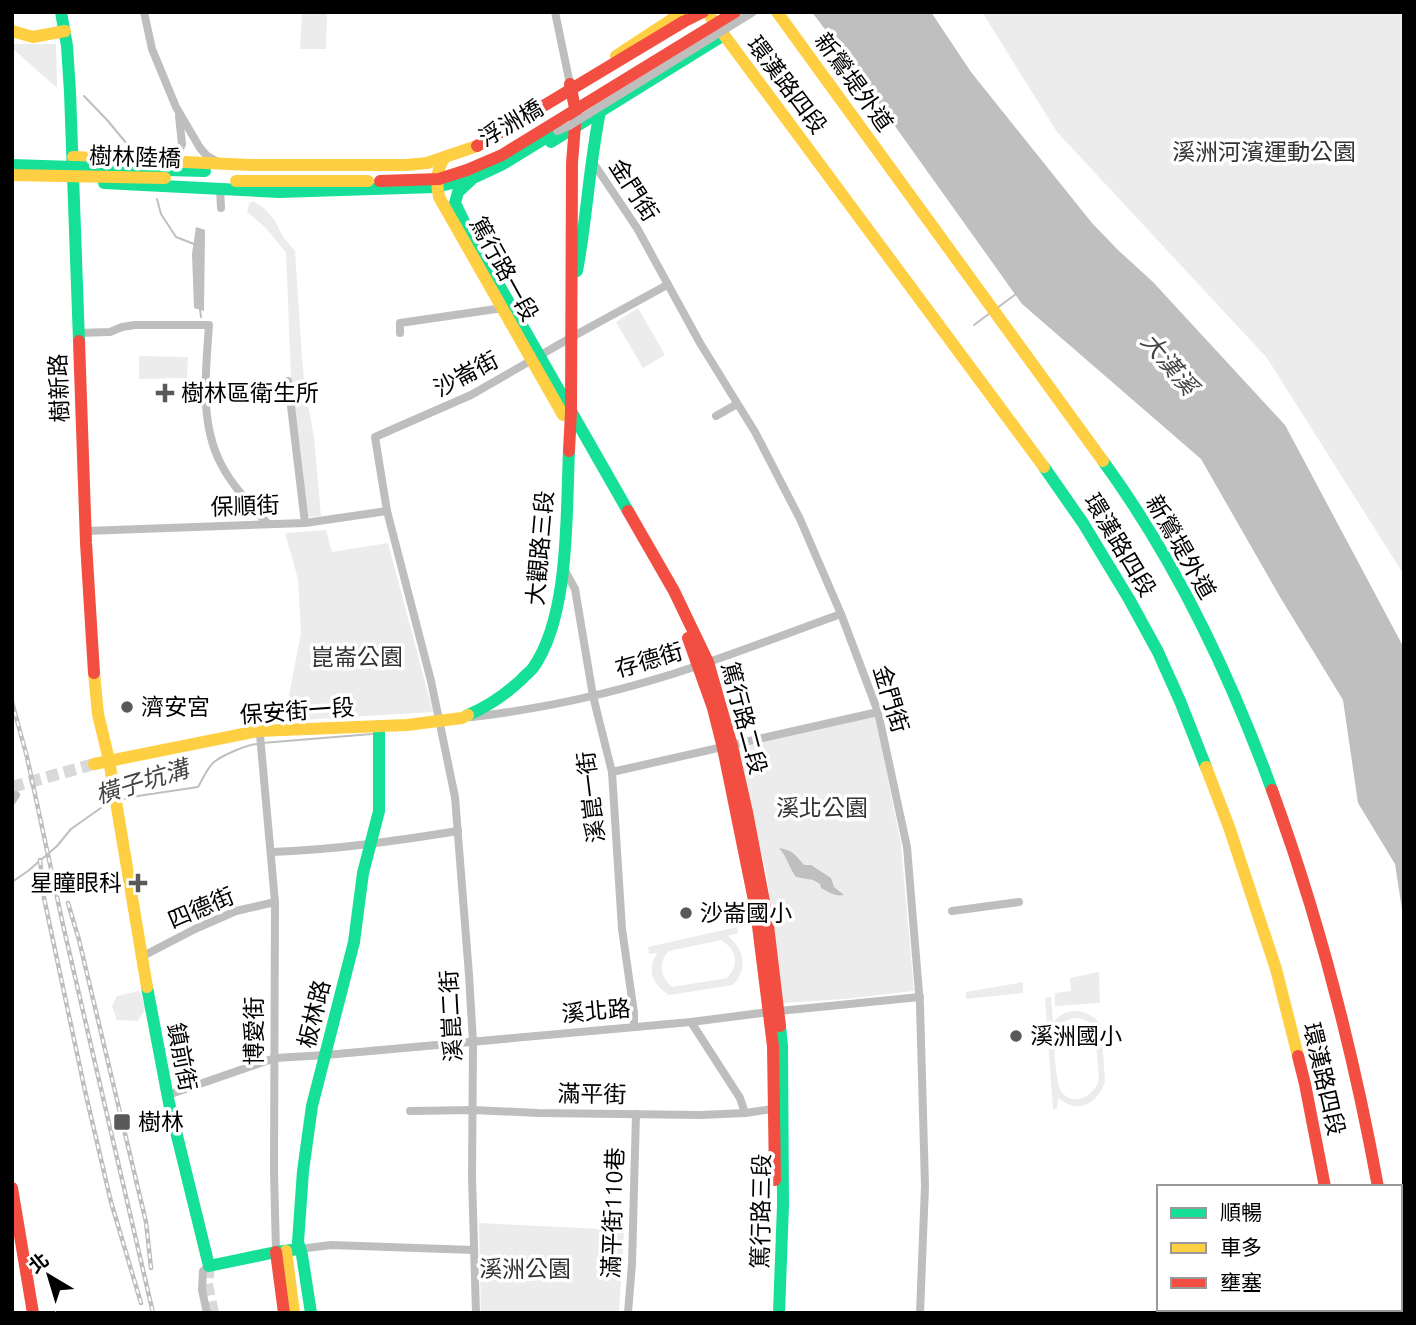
<svg xmlns="http://www.w3.org/2000/svg" width="1416" height="1325" font-family="Ubuntu,'Noto Sans TC',sans-serif">
<style>
.green{fill:#ececec;fill-rule:evenodd}
.water{fill:#bfbfbf}
.lines{fill:none;stroke-linecap:round;stroke-linejoin:round}
.stream{stroke:#bfbfbf;stroke-width:2}
.secondary-tunnel{stroke:#d9d9d9;stroke-width:12;stroke-dasharray:12 6;stroke-linecap:butt}
.street{stroke:#bebebe;stroke-width:8}
.fast{stroke:#16e098;stroke-width:12}
.slow{stroke:#ffcf43;stroke-width:12}
.jam{stroke:#f24e42;stroke-width:12}
.rail-casing{stroke:#bebebe;stroke-width:4.5}
.rail{stroke:#fff;stroke-width:2;stroke-dasharray:5;stroke-linecap:butt}
.street-bridge{stroke:#bebebe;stroke-width:8}
.fast-bridge{stroke:#16e098;stroke-width:12}
.slow-bridge{stroke:#ffcf43;stroke-width:12}
.jam-bridge{stroke:#f24e42;stroke-width:12}
.poi-dot{fill:#595959;stroke:#fff;stroke-width:2.5}
.labels{text-anchor:middle;stroke-width:7;stroke-linejoin:round;paint-order:stroke}
.street-label{font-size:23px;fill:#000;stroke:#fff}
.park-label{font-size:23px;fill:#333;stroke:#fff}
.poi-label{font-size:23px;fill:#000;stroke:#fff;text-anchor:start}
.water-label{font-size:24px;font-style:italic;fill:#444;stroke:#fff}
</style>
<rect width="100%" height="100%" fill="#fff"/>
<g class="green">
<path d="M302,12H327L326,49H300Z"/>
<path d="M982,12H1404V575L1267,358L1057,132Z"/>
<path d="M12,44H56L57,88L12,48Z"/>
<path d="M253,201L264,208L275,221L283,237L295,251L302,358L305,389L314,437L321,516L307,517L300,445L292,403L286,253L267,229L247,212L249,204Z"/>
<path d="M638,308L665,355L643,368L616,322Z"/>
<path d="M139,356L188,357L187,378L139,379Z"/>
<path d="M326,530L332,552L388,543L433,712L284,721L301,633L298,579L285,533Z"/>
<path d="M875,716L901,844L914,991L845,999L783,1003L766,871L736,748Z"/>
<path d="M737,927L738,933L728,936C745,950 748,969 733,985L669,995C653,984 646,972 657,953L649,954L648,947ZM721,940C737,950 740,964 727,978L672,987C661,977 657,963 669,951Z"/>
<path d="M1099,972L1100,1003L1055,1006V993L1071,991L1070,978Z"/>
<path d="M1023,982V993L966,999V992Z"/>
<path d="M139,991L146,1008L138,1021L117,1020L112,1006L117,996Z"/>
<path d="M1051,997L1053,1022C1067,1006 1088,1008 1101,1025L1105,1081C1101,1095 1090,1108 1074,1106C1068,1105 1063,1101 1058,1098L1057,1109H1053L1045,998ZM1073,1018C1083,1018 1090,1021 1095,1029L1099,1080C1094,1096 1073,1108 1061,1091C1056,1083 1052,1039 1056,1031C1060,1025 1066,1020 1073,1018Z"/>
<path d="M479,1223L624,1230L619,1313H481Z"/>
</g>
<g class="water">
<path d="M812,12H931L971,72L1092,223L1118,250L1153,282L1285,425L1404,648V922L1395,864L1358,803L1343,700L1280,597L1201,459L1022,304L847,59Z"/>
<path d="M196,227L205,230L204,311L194,308L192,254Z"/>
<path d="M779,848C792,850 796,855 804,865H811L831,878L834,887L844,895C836,897 828,892 821,888L820,884L813,880L796,877C788,866 788,858 779,848Z"/>
</g>
<g class="lines">
<g class="stream">
<path d="M84,96L108,121L127,144"/>
<path d="M157,199L161,214L176,237L194,244"/>
<path d="M997,308L1016,294"/>
<path d="M200,309L201,317"/>
<path d="M974,325L990,313"/>
<path d="M262,743L372,734"/>
<path d="M120,800L131,797L198,787C203,779 207,768 214,762C223,755 246,745 257,744"/>
<path d="M12,882L28,871L57,846L71,829L105,805L112,803"/>
</g>
<g class="secondary-tunnel">
<path d="M12,787L94,764"/>
<path d="M209,1266L207,1284L213,1313"/>
</g>
<g class="street">
<path d="M144,12L152,49L176,107L200,148L207,156L218,162"/>
<path d="M555,12L570,84"/>
<path d="M164,159L178,154L182,144L179,116"/>
<path d="M592,161L637,228L700,343L755,432L800,519L841,614L878,712L907,847L920,1005L925,1186L920,1313"/>
<path d="M220,188L221,208"/>
<path d="M78,333L110,332L122,327L135,325H209C206,370 199,422 221,464C232,486 252,506 268,524"/>
<path d="M400,333V323L496,309H503"/>
<path d="M288,381L305,523"/>
<path d="M716,416L737,404"/>
<path d="M86,531L305,523L387,511"/>
<path d="M564,569L575,589L593,696L612,772L622,929L634,1013V1027"/>
<path d="M472,717C549,708 627,690 700,665C747,649 794,631 841,614"/>
<path d="M258,731L260,735L275,902L274,1172L276,1252"/>
<path d="M612,772L878,712"/>
<path d="M12,801L16,795"/>
<path d="M271,852C334,850 395,841 458,831"/>
<path d="M952,911L1019,902"/>
<path d="M143,956L195,929L236,911L275,902"/>
<path d="M691,1022L740,1098L745,1113"/>
<path d="M168,1095L275,1058L326,1055L691,1022L769,1012L920,997"/>
<path d="M410,1111L473,1110L538,1113L701,1115L745,1113L773,1109"/>
<path d="M299,1249L331,1245L474,1250"/>
<path d="M207,1313L202,1290L203,1271L209,1266"/>
<path d="M476,1313L472,1178L473,1042L469,975L455,797L431,681L387,511L375,437L471,395L572,337L667,285"/>
<path d="M628,1313L632,1264L636,1114"/>
</g>
<g class="fast">
<path d="M61,12L67,46L70,92L79,341"/>
<path d="M557,131L503,164L473,178L458,192L455,203L471,236L628,511"/>
<path d="M551,142L724,35"/>
<path d="M166,170L205,171"/>
<path d="M104,183L279,192L436,187L469,179"/>
<path d="M577,271C587,218 589,165 600,112"/>
<path d="M1103,461C1176,561 1230,675 1272,790"/>
<path d="M1044,467L1083,523L1129,599L1158,652L1180,701L1206,767"/>
<path d="M468,715C489,706 505,695 522,679C525,675 530,672 533,668C570,616 566,513 569,451"/>
<path d="M147,987L169,1103L209,1266L276,1252L299,1249"/>
<path d="M1395,1309V1313"/>
<path d="M311,1313L302,1255L298,1242L303,1171L312,1106L354,942L363,873L379,811V726"/>
<path d="M779,1313L783,1205L782,1046L780,1026"/>
</g>
<g class="slow">
<path d="M707,12L1044,467"/>
<path d="M777,12L1103,461"/>
<path d="M12,31L33,37L65,31"/>
<path d="M616,56L683,12"/>
<path d="M73,157L251,165H406L427,163L477,146"/>
<path d="M445,157C436,170 436,182 439,197L563,415"/>
<path d="M236,181H368"/>
<path d="M94,673L98,714L109,760L147,987"/>
<path d="M94,764L258,731L407,725L462,718L468,715"/>
<path d="M1206,767L1229,827L1276,969L1298,1056"/>
<path d="M286,1251L294,1313"/>
</g>
<g class="jam">
<path d="M683,22L703,12"/>
<path d="M79,341L86,543L94,673"/>
<path d="M569,451L571,412L572,163L576,113L570,84"/>
<path d="M628,511L674,591L708,662L732,746L747,812L767,917L780,1026"/>
<path d="M688,638L713,708L723,748L756,910L773,1046L775,1180"/>
<path d="M1272,790C1320,921 1353,1050 1378,1187"/>
<path d="M1298,1056L1305,1084L1325,1187"/>
<path d="M12,1188L33,1313"/>
<path d="M276,1252L284,1313"/>
<path d="M1342,1309V1313"/>
</g>
<defs>
<g id="rail">
<path d="M12,702L27,757L63,925L153,1313"/>
<path d="M40,860L44,898L85,1091L111,1202L141,1303"/>
<path d="M68,903L79,940L146,1222L151,1268"/>
</g>
</defs>
<use href="#rail" class="rail-casing"/>
<use href="#rail" class="rail"/>
<path class="street-bridge" d="M557,131L569,126L753,12"/>
<path class="fast-bridge" d="M12,165L166,170"/>
<path class="slow-bridge" d="M12,175L165,178"/>
<g class="jam-bridge">
<path d="M477,146L683,22"/>
<path d="M380,181L439,179L467,170L502,155L735,12"/>
</g>
</g>
<g class="poi-dot">
<path d="M161.5 382.5h7v7h7v7h-7v7h-7v-7h-7v-7h7z"/>
<circle cx="127" cy="707" r="7"/>
<path d="M134.5 872.5h7v7h7v7h-7v7h-7v-7h-7v-7h7z"/>
<circle cx="686" cy="913" r="7"/>
<circle cx="1016" cy="1036" r="7"/>
<rect x="113" y="1113" width="18" height="18" rx="3.5"/>
</g>
<g class="labels">
<g class="street-label">
<text transform="translate(854 82) rotate(54)" y="8">新鶯堤外道</text>
<text transform="translate(787 85) rotate(53)" y="8">環漢路四段</text>
<text transform="translate(511 123) rotate(-30)" y="8">浮洲橋</text>
<text transform="translate(135 157) rotate(2)" y="8">樹林陸橋</text>
<text transform="translate(634 190) rotate(57)" y="8">金門街</text>
<text transform="translate(504 269) rotate(61)" y="8">篤行路一段</text>
<text transform="translate(466 374) rotate(-28)" y="8">沙崙街</text>
<text transform="translate(59 388) rotate(-92)" y="8">樹新路</text>
<text transform="translate(245 506) rotate(-2)" y="8">保順街</text>
<text transform="translate(1120 545) rotate(59)" y="8">環漢路四段</text>
<text transform="translate(1181 547) rotate(60)" y="8">新鶯堤外道</text>
<text transform="translate(540 548) rotate(-85)" y="8">大觀路三段</text>
<text transform="translate(649 660) rotate(-16)" y="8">存德街</text>
<text transform="translate(891 699) rotate(73)" y="8">金門街</text>
<text transform="translate(297 711) rotate(-4)" y="8">保安街一段</text>
<text transform="translate(744 718) rotate(75)" y="8">篤行路二段</text>
<text transform="translate(591 797) rotate(-97)" y="8">溪崑一街</text>
<text transform="translate(201 908) rotate(-23)" y="8">四德街</text>
<text transform="translate(596 1011) rotate(-5)" y="8">溪北路</text>
<text transform="translate(314 1014) rotate(-76)" y="8">板林路</text>
<text transform="translate(451 1016) rotate(-93)" y="8">溪崑二街</text>
<text transform="translate(254 1031) rotate(-90)" y="8">博愛街</text>
<text transform="translate(182 1057) rotate(79)" y="8">鎮前街</text>
<text transform="translate(1324 1079) rotate(77)" y="8">環漢路四段</text>
<text transform="translate(592 1094) rotate(1)" y="8">滿平街</text>
<text transform="translate(761 1211) rotate(-89)" y="8">篤行路三段</text>
<text transform="translate(613 1213) rotate(-88)" y="8">滿平街110巷</text>
</g>
<g class="park-label">
<text x="1264" y="160">溪洲河濱運動公園</text>
<text x="357" y="665">崑崙公園</text>
<text x="822" y="816">溪北公園</text>
<text x="525" y="1277">溪洲公園</text>
</g>
<g class="poi-label">
<text x="181" y="401">樹林區衛生所</text>
<text x="141" y="715">濟安宮</text>
<text x="122" y="891" text-anchor="end">星瞳眼科</text>
<text x="700" y="921">沙崙國小</text>
<text x="1030" y="1044">溪洲國小</text>
<text x="138" y="1130">樹林</text>
</g>
<g class="water-label">
<text transform="translate(1169 364) rotate(50)" y="8">大漢溪</text>
<text transform="translate(142 782) rotate(-17)" y="8">橫子坑溝</text>
</g>
</g>
<rect width="1416" height="1325" fill="none" stroke="#000000" stroke-width="28"/>
<rect x="1157" y="1185" width="245" height="126" fill="#ffffff" stroke="#999999" stroke-width="2"/>
<rect x="1171" y="1208" width="35" height="10" fill="#16e098" stroke="#999999" stroke-width="2"/>
<text x="1220" y="1220" font-size="21" fill="#000000">順暢</text>
<rect x="1171" y="1243" width="35" height="10" fill="#ffcf43" stroke="#999999" stroke-width="2"/>
<text x="1220" y="1255" font-size="21" fill="#000000">車多</text>
<rect x="1171" y="1278" width="35" height="10" fill="#f24e42" stroke="#999999" stroke-width="2"/>
<text x="1220" y="1290" font-size="21" fill="#000000">壅塞</text>
<g transform="translate(49 1276) rotate(322)" stroke="#ffffff" stroke-width="5" paint-order="stroke">
<path d="M0-5L12 26L0 18L-12 26Z" fill="#000000"/>
<text y="-10" font-size="19" font-weight="bold" text-anchor="middle" fill="#000000">北</text>
</g>
</svg>
